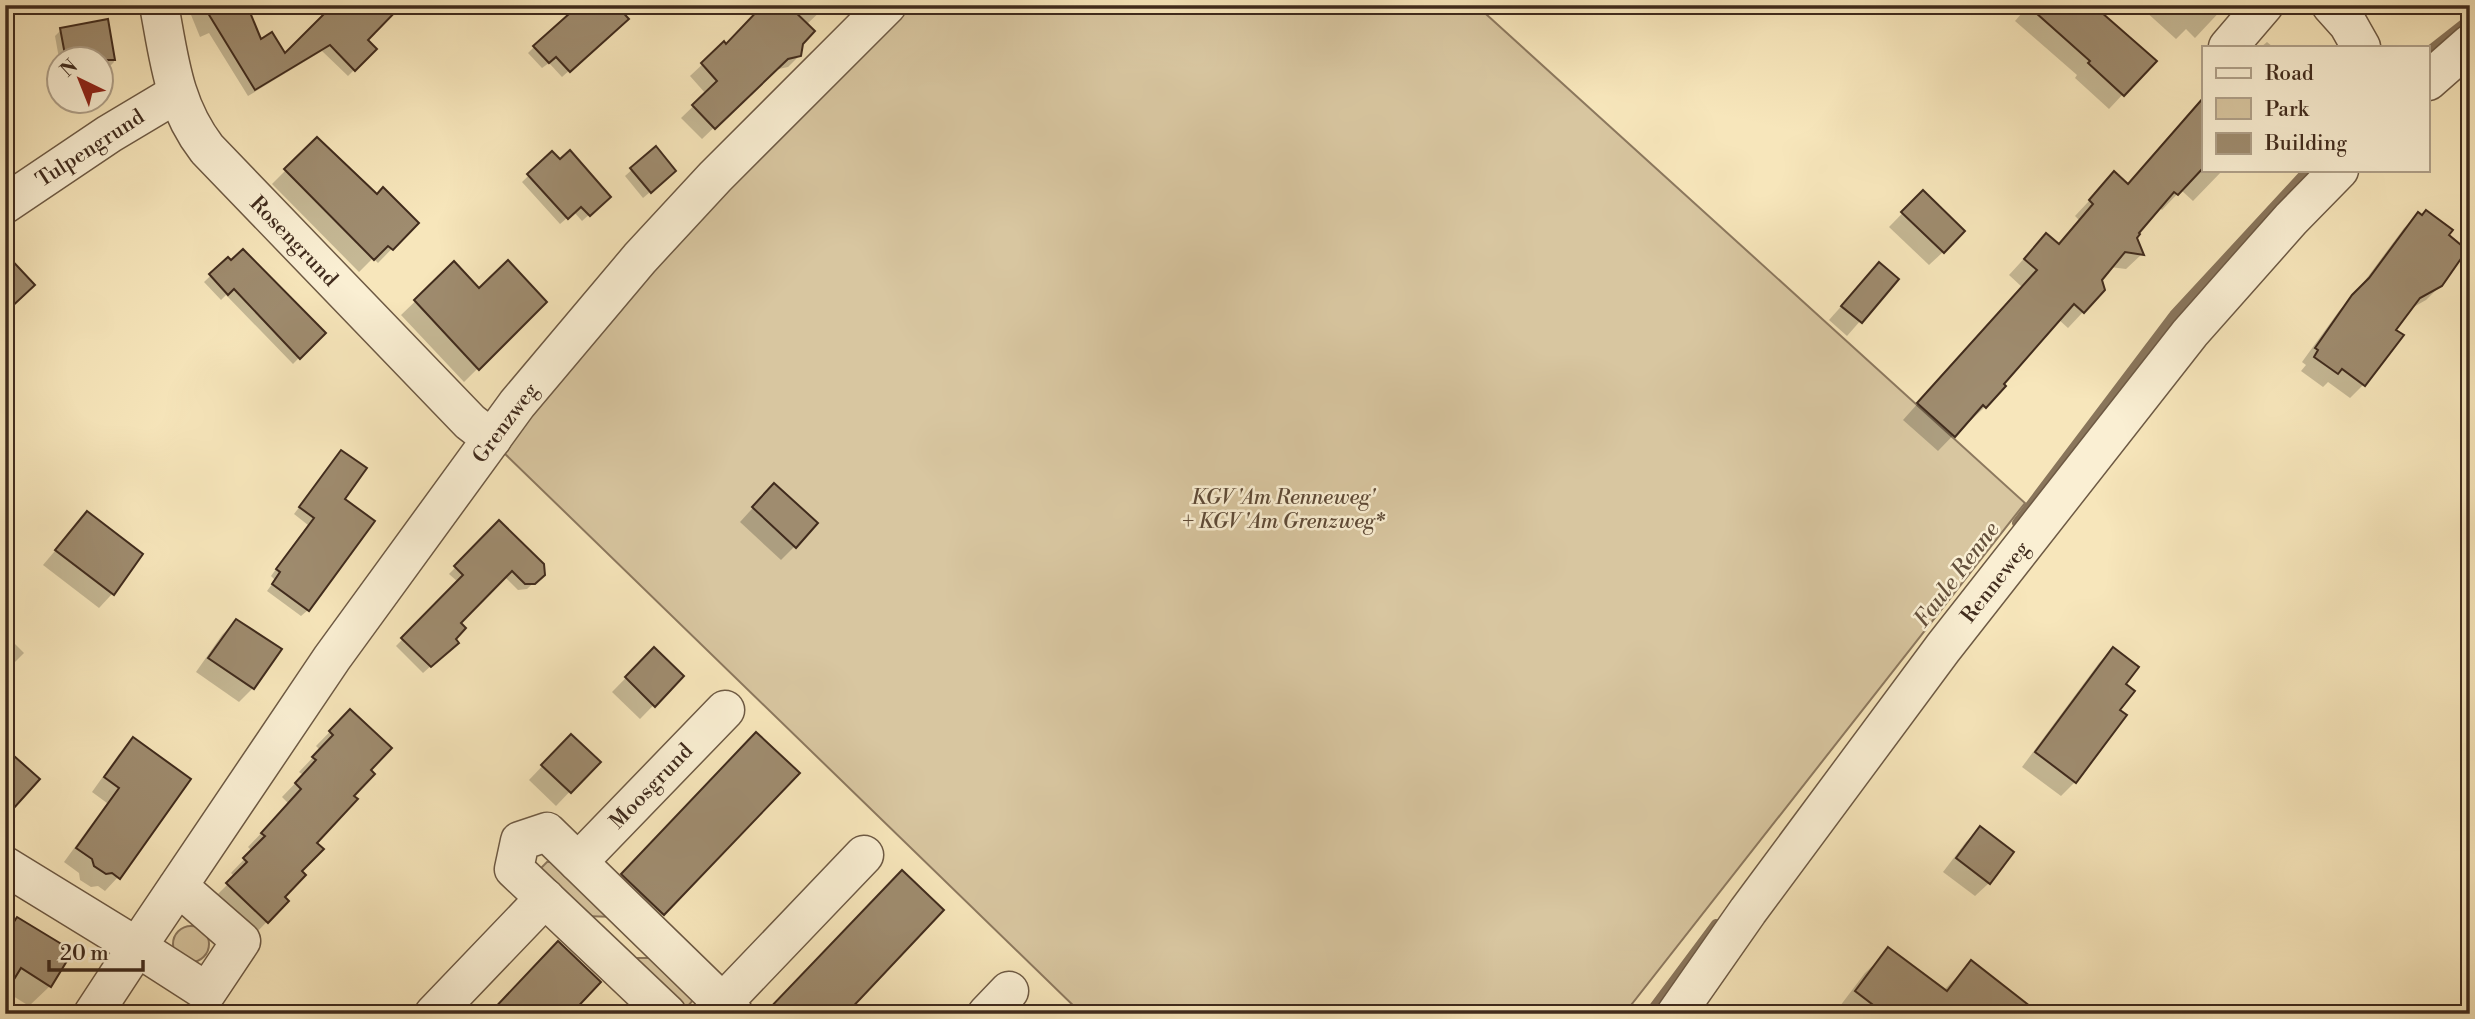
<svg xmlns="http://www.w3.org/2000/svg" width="2475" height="1019" font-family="'Libre Bodoni',serif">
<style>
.green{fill:#d8c6a0;stroke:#8c785e;stroke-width:2}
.shadow{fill:#0003}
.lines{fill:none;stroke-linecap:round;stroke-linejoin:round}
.stream{stroke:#89755b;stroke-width:10}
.building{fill:#9f8c6f;stroke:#402b1d;stroke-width:2}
.minor-casing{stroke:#6e5a44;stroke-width:41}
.minor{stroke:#faefd3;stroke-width:38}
.labels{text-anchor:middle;stroke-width:5;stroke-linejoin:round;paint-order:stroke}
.street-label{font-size:21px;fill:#402b1d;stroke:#faefd3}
.park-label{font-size:21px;font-style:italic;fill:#5e4a37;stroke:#faefd3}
.water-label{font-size:23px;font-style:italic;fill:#64503c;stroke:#faefd3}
</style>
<rect width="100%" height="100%" fill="#f7e6bb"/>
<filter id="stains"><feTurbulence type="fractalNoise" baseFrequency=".00286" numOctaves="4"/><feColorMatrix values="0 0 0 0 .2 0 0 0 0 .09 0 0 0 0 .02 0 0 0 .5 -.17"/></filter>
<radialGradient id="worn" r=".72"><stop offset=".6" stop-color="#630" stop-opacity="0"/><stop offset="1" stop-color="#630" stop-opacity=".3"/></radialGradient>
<g class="green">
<path d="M909,5H1476L2025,503L1624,1014H1082L501,450L650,268L817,91Z"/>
<path d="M547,862H556L616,917L583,916L542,877L541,868Z"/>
<circle cx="191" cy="944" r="18"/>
<path d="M627,958H662L695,998L687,1007L676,1006Z"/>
</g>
<g class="shadow">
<path d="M187,5H245L260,41L285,56L336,5L375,49L348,76L322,51L248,96L209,33L200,37Z"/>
<path d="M765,5H827L806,25L800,55L788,67L774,70L702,139L681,118L706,94L690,76L724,44L726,46Z"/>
<path d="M2029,5L2154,61L2109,109L2075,78L2077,75L2015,21Z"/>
<path d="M2148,5H2226L2195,38L2186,29L2176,39L2144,10Z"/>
<path d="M106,21L114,62L107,69L102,70V60H60V64L55,36L61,30Z"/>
<path d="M620,25L562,77L549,63L542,68L528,53L534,47Z"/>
<path d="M2267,42L2273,47H2261Z"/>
<path d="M2204,100V170H2223L2193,201L2181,190L2162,210L2159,207L2135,237L2142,254L2126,269L2110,267L2100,279L2083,312L2068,328L2058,319L2001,384L2004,386L1985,407L1969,422L1967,421L1938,451L1903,420L2022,287L2009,275L2031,251L2058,245L2079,220L2075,216L2114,174L2127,185Z"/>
<path d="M317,139L377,197L417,223L378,263L373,258L359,272L272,184Z"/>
<path d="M655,149L668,177L643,198L625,176Z"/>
<path d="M552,153L602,203L582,221L574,212L560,224L522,182Z"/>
<path d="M1923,192L1943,252L1929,265L1889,227Z"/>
<path d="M2418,215L2446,236L2441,285L2426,300L2410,309L2394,330L2364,384L2350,398L2328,382L2323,387L2301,371L2306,365L2302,362L2339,311L2355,294L2404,228Z"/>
<path d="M228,259L323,333L293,364L226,295L221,300L204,282Z"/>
<path d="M454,264L479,290L545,302L464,382L401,315Z"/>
<path d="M1879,264L1897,279L1847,336L1829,320Z"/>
<path d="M341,452L342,499L308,610L301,616L267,591L275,580L271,576L308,525L294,514Z"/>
<path d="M761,499L795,546L781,560L740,522Z"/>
<path d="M87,513L140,554L112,594L99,608L43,565Z"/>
<path d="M499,523L543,574L527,589L518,590L504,576L458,623L450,649L423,673L396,646L458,582L449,574Z"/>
<path d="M236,621L280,650L253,688L239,702L196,672L222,635Z"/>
<path d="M5,634L24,653L5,672Z"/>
<path d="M654,649L682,676L640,719L612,692Z"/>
<path d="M2113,649L2118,710L2075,782L2061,796L2022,767L2099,663Z"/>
<path d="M350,711L368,770L314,843L283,897L287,901L253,936L214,898L235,877L231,873L252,851L248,847L289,804L282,797L303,775L299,772L320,750L316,746Z"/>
<path d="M571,736L598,762L556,806L529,780Z"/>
<path d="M133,740L118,877L105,891L98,886L91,887L80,880L79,873L64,862L107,803L92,792L119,754Z"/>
<path d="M742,748L797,773L649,928L609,888Z"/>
<path d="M1980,828L1989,883L1975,896L1943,872L1966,842Z"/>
<path d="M18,919L50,986L29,1006L5,991V931Z"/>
<path d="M1889,950L1943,991L1971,963L2037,1014H1834L1865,973Z"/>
</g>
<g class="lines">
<g class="stream">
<path d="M2428,52L2470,19"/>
<path d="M2017,523L2174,315L2308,170"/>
<path d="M1649,1014L1716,924"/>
</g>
</g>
<g class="building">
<path d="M203,5H247L261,39L272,32L285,53L333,5H402L368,40L377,49L355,71L330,45L255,90Z"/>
<path d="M579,5H616L629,19L570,72L556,57L549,63L533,46Z"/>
<path d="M763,5H788L815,31L803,44L801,56L788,59L715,129L692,105L717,81L701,63L724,41L726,44Z"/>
<path d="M2027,5H2093L2157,61L2124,96L2088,63L2090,61Z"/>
<path d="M108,19L115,60H66L60,28Z"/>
<path d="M2204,97V167L2178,195L2174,192L2139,233L2140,234L2137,238L2144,255L2125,252L2102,280L2105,290L2084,313L2074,304L2004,384L2006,386L1986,408L1983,405L1955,437L1917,403L2037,270L2024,259L2046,233L2059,244L2093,204L2089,200L2114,171L2128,184Z"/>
<path d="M317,137L377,194L383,187L419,223L393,250L388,246L374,260L284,169Z"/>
<path d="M656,146L676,171L651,193L630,168Z"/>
<path d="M570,150L611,197L590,216L581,207L568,219L527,174L552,151L560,159Z"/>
<path d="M1923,190L1965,231L1944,253L1901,212Z"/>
<path d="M2426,210L2453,230L2449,235L2467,250L2442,286L2420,298L2396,330L2404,335L2365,386L2342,369L2338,374L2314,357L2318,350L2315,348L2352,295L2369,278L2418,212L2422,215Z"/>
<path d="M243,249L326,333L300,359L234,289L228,295L209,274L228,257L231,260Z"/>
<path d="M5,253L35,285L5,313Z"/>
<path d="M508,260L547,302L479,370L414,300L454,261L479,288Z"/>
<path d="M1879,262L1899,279L1862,323L1841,306Z"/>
<path d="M341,450L367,468L345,499L375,521L309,611L272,584L280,572L276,569L314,518L299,507Z"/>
<path d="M774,483L818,523L796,548L752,507Z"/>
<path d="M87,511L143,554L114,595L55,550Z"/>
<path d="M499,520L544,564L545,575L535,584H525L512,571L461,623L466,628L456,639L459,643L431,667L401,638L463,575L454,566Z"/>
<path d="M236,619L282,649L254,689L208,658Z"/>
<path d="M654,647L684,676L655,707L625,677Z"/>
<path d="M2113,647L2139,667L2126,684L2135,691L2120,710L2127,715L2076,783L2035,752Z"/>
<path d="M350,709L392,748L371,770L375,774L354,796L358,799L317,843L324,849L302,871L306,875L285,897L289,901L268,923L226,883L247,862L243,858L265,836L261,833L301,789L295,783L316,760L312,757L333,735L329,731Z"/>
<path d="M756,732L800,773L664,915L621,874Z"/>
<path d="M571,734L601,762L571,793L541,765Z"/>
<path d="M133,737L191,779L120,879L112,873L106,874L94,866L92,859L76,848L119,788L104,777Z"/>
<path d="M5,748L40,779L5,818Z"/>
<path d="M1980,826L2014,852L1990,884L1956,858Z"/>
<path d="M902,870L944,910L846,1014H764Z"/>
<path d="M17,917L73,951L51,987L21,968L5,994V936Z"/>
<path d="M558,941L601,982L571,1014H489Z"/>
<path d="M1888,947L1947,991L1971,960L2040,1014H1885L1855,991Z"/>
</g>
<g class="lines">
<defs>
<g id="minor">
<path d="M159,5C169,58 173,105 207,149L470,422L492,439"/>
<path d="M2331,5L2348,24L2361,47"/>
<path d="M2228,47L2264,5"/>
<path d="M2428,81L2470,44"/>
<path d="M5,204L109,134L176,94"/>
<path d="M578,862L725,710"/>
<path d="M5,866L137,947L93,1014"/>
<path d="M178,886L241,941L207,992L137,947L332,658L517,404L640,258L715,177L887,5"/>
<path d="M434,1014L545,898"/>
<path d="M667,1014L514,869L520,841L547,832L734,1014"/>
<path d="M712,1014L864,855"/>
<path d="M987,1014L1009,991"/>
<path d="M1676,1014L1748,911L1943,648L2190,333L2291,219L2339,170"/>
</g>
</defs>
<use href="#minor" class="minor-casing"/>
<use href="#minor" class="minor"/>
</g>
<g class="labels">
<g class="street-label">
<text transform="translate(90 148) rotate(-33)" y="7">Tulpengrund</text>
<text transform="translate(294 241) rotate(46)" y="7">Rosengrund</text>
<text transform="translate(505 423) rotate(-53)" y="7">Grenzweg</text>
<text transform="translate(1995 582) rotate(-52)" y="7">Renneweg</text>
<text transform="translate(651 786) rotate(-46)" y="7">Moosgrund</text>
</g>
<g class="park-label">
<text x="1283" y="504">KGV 'Am Renneweg'<tspan x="1283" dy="24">+ KGV 'Am Grenzweg*</tspan></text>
</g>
<g class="water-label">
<text transform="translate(1956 574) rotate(-53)" y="8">Faule Renne</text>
</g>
</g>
<rect width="2475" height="1019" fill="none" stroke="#f7e6bb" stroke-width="28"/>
<rect x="7" y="7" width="2461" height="1005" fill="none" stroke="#402b1d" stroke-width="3.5"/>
<rect x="14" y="14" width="2447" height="991" fill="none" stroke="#402b1d" stroke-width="2"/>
<rect x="2202" y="46" width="228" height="126" fill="#faefd3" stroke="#b0a18a" stroke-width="2"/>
<rect x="2216" y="68" width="35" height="10" fill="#faefd3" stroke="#b0a18a" stroke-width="2"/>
<text x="2265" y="80" font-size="21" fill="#402b1d">Road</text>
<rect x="2216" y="98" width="35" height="21" fill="#d8c6a0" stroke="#b0a18a" stroke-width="2"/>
<text x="2265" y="116" font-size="21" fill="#402b1d">Park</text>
<rect x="2216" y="133" width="35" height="21" fill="#9f8c6f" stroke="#b0a18a" stroke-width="2"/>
<text x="2265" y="150" font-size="21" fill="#402b1d">Building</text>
<g transform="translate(80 80) rotate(317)"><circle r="33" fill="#faefd3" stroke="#b0a18a" stroke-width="2"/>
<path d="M0-5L12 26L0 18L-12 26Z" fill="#8f2418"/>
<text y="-10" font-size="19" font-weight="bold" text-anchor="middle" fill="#402b1d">N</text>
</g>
<path d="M49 960v10h94v-10" fill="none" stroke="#402b1d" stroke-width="3.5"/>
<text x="60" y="960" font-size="21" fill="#402b1d" stroke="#faefd3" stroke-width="5" paint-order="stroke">20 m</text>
<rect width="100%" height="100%" filter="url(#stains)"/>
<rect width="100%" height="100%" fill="url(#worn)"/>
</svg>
